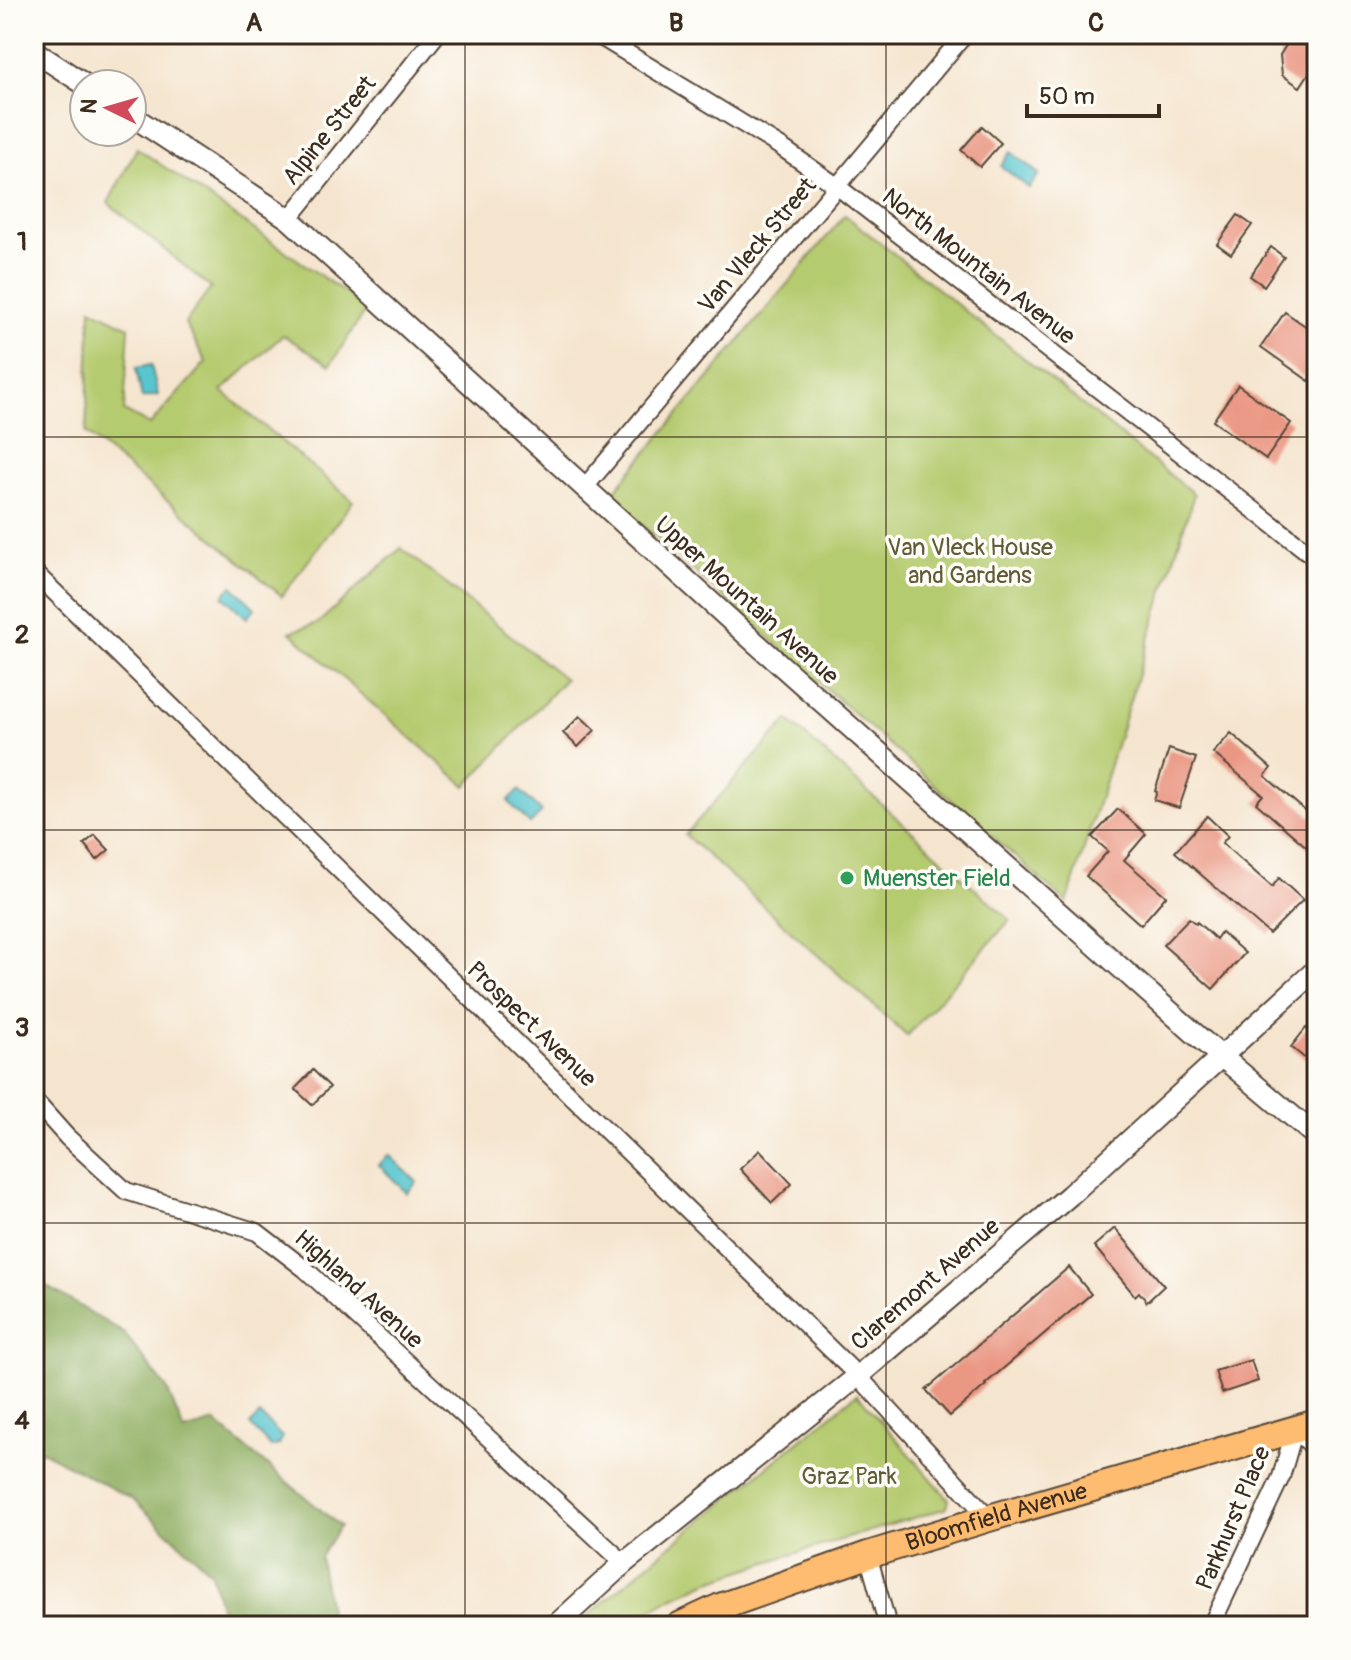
<svg xmlns="http://www.w3.org/2000/svg" width="1351" height="1660" font-family="Pangolin,sans-serif">
<style>
.green{fill:#b5cb70;stroke:#787a47;stroke-width:2}
.forest{fill:#90af62;stroke:#666c40;stroke-width:2}
.water{fill:#59c6cf;stroke:#4a7876;stroke-width:2}
.building{fill:#ea9783}
.lines{fill:none;stroke-linecap:round;stroke-linejoin:round}
.minor-casing{stroke:#574639;stroke-width:20}
.tertiary-casing{stroke:#574639;stroke-width:24}
.primary-casing{stroke:#574639;stroke-width:30}
.minor{stroke:#fff;stroke-width:16}
.tertiary{stroke:#fff;stroke-width:20}
.primary{stroke:#fdbc70;stroke-width:26}
.grid{fill:none;stroke:#3b2a1e;stroke-width:2;stroke-opacity:0.55}
.leisure-dot{fill:#2e9e5b;stroke:#fdfcf7;stroke-width:3}
.labels{text-anchor:middle;stroke-width:7;stroke-linejoin:round;paint-order:stroke}
.street-label{font-size:24px;fill:#3b2a1e;stroke:#fdfcf7}
.park-label{font-size:24px;fill:#605a37;stroke:#fdfcf7}
.leisure-label{font-size:24px;fill:#27864d;stroke:#fdfcf7;text-anchor:start}
.neatline{fill:none;stroke:#3b2a1e;stroke-width:3}
.grid-label{font-size:26px;text-anchor:middle;font-weight:bold;fill:#3b2a1e}
</style>
<rect width="100%" height="100%" fill="#fdfcf7"/>
<filter id="ink" filterUnits="userSpaceOnUse"><feTurbulence type="fractalNoise" baseFrequency=".0125" numOctaves="2"/><feDisplacementMap in="SourceGraphic" scale="16" xChannelSelector="R" yChannelSelector="G"/><feConvolveMatrix kernelMatrix="1 2 1 2 8 2 1 2 1" color-interpolation-filters="sRGB"/></filter>
<filter id="wash" filterUnits="userSpaceOnUse"><feTurbulence type="fractalNoise" baseFrequency=".006" numOctaves="4" result="noise"/><feDisplacementMap in="SourceGraphic" scale="32" xChannelSelector="R" yChannelSelector="G"/><feGaussianBlur stdDeviation="1.8" result="paint"/><feColorMatrix in="noise" values="0 0 0 0 0 0 0 0 0 0 0 0 0 0 0 0 0 1.4 0 .05"/><feComposite in="paint" operator="in"/></filter>
<g filter="url(#wash)">
<rect width="100%" height="100%" fill="#f5e5cf"/>
<g class="green">
<path d="M137,148L367,308L330,365L283,335L222,391L353,501L282,596L86,433L91,308L129,327L124,411L150,425L206,362L185,323L211,288L108,203Z"/>
<path d="M845,215L1194,494L1067,903L610,496Z"/>
<path d="M401,548L565,679L466,786L290,632L318,623Z"/>
<path d="M788,720L1010,920L907,1036L685,835Z"/>
<path d="M857,1394L949,1499L947,1508L780,1558L707,1582L670,1599L623,1626H576L660,1554Z"/>
</g>
<path class="forest" d="M34,1278L125,1334L167,1389L184,1431L215,1422L340,1526L320,1557L329,1610L322,1626H225L211,1572L132,1499L34,1447Z"/>
<g class="water">
<path d="M1011,152L1039,174L1029,188L1001,166Z"/>
<path d="M151,365L158,395L142,398L136,368Z"/>
<path d="M232,586L255,608L247,618L223,596Z"/>
<path d="M519,790L542,812L530,824L508,801Z"/>
<path d="M389,1155L417,1182L407,1193L379,1165Z"/>
<path d="M260,1415L282,1437L279,1445L271,1447L250,1425Z"/>
</g>
<g id="blocks">
<g class="building">
<path d="M1293,34L1317,49V61L1300,87L1282,75L1280,55Z"/>
<path d="M982,126L1001,143L980,167L961,150Z"/>
<path d="M1238,215L1252,225L1231,254L1217,244Z"/>
<path d="M1271,247L1284,257L1264,286L1250,276Z"/>
<path d="M1285,312L1317,334V369L1309,381L1261,347Z"/>
<path d="M1238,385L1291,423L1266,459L1213,421Z"/>
<path d="M580,716L595,730L578,747L563,733Z"/>
<path d="M1231,733L1271,768L1265,776L1317,821V856L1256,803L1263,795L1213,753Z"/>
<path d="M1169,749L1196,758L1179,808L1154,800L1157,792L1155,791Z"/>
<path d="M1118,809L1146,834L1124,860L1166,896L1141,925L1086,876L1108,851L1092,837Z"/>
<path d="M1207,816L1228,836L1222,843L1272,887L1279,878L1303,900L1269,934L1175,852Z"/>
<path d="M95,835L109,850L97,860L84,844Z"/>
<path d="M1189,918L1196,924L1197,922L1216,939L1221,932L1245,953L1213,989L1163,945Z"/>
<path d="M1306,1028L1317,1038V1068L1291,1047Z"/>
<path d="M313,1070L330,1087L312,1105L295,1089Z"/>
<path d="M760,1150L792,1184L772,1203L740,1169Z"/>
<path d="M1115,1228L1164,1286L1147,1302L1139,1292L1135,1296L1094,1246Z"/>
<path d="M1069,1267L1091,1294L985,1384L986,1385L950,1416L926,1390Z"/>
<path d="M1251,1360L1258,1381L1222,1393L1215,1371Z"/>
</g>
</g>
</g>
<g filter="url(#ink)">
<use href="#blocks" fill-opacity="0" stroke="#574639" stroke-width="2"/>
<g class="lines">
<defs>
<g id="minor">
<path d="M596,34L781,147L838,187L1317,559"/>
<path d="M289,219L437,34"/>
<path d="M585,487L965,34"/>
<path d="M34,572L858,1376L989,1518"/>
<path d="M34,1100L67,1137L126,1191L257,1232L305,1269L624,1563"/>
<path d="M868,1555L888,1626"/>
<path d="M1211,1626L1281,1477L1295,1429L1317,1451"/>
</g>
<g id="tertiary">
<path d="M34,51L84,84"/>
<path d="M132,116L289,219L748,636L1203,1041L1317,1137"/>
<path d="M555,1626L624,1563L858,1376L1070,1195L1317,969"/>
</g>
<g id="primary">
<path id="s1" d="M679,1626L720,1607L868,1555L989,1518L1317,1423"/>
</g>
</defs>
<use href="#minor" class="minor-casing"/>
<use href="#tertiary" class="tertiary-casing"/>
<use href="#primary" class="primary-casing"/>
<use href="#minor" class="minor"/>
<use href="#tertiary" class="tertiary"/>
<use href="#primary" class="primary"/>
</g>
</g>
<path class="grid" d="M465,34V1626M886,34V1626M34,437H1317M34,830H1317M34,1223H1317"/>
<circle class="leisure-dot" cx="847" cy="878" r="8"/>
<g class="labels">
<g class="street-label">
<text transform="translate(329 130) rotate(-51)" y="8">Alpine Street</text>
<text transform="translate(757 245) rotate(-50)" y="8">Van Vleck Street</text>
<text transform="translate(979 266) rotate(38)" y="8">North Mountain Avenue</text>
<text transform="translate(747 600) rotate(42)" y="8">Upper Mountain Avenue</text>
<text transform="translate(532 1024) rotate(44)" y="8">Prospect Avenue</text>
<text transform="translate(925 1284) rotate(-41)" y="8">Claremont Avenue</text>
<text transform="translate(359 1289) rotate(42)" y="8">Highland Avenue</text>
<text dy="8" stroke="none"><textPath href="#s1" startOffset="336">Bloomfield Avenue</textPath></text>
<text transform="translate(1233 1518) rotate(-67)" y="8">Parkhurst Place</text>
</g>
<g class="park-label">
<text x="970" y="555">Van Vleck House<tspan x="970" dy="28">and Gardens</tspan></text>
<text x="849" y="1484">Graz Park</text>
</g>
<g class="leisure-label">
<text x="863" y="886">Muenster Field</text>
</g>
</g>
<rect width="1351" height="1660" fill="none" stroke="#fdfcf7" stroke-width="88"/>
<g transform="translate(108 108) rotate(275)"><circle r="38" fill="#fdfcf7" stroke="#afa8a0" stroke-width="2"/>
<path d="M0-6L14 30L0 20L-14 30Z" fill="#d1495b"/>
<text y="-12" font-size="22" font-weight="bold" text-anchor="middle" fill="#3b2a1e">N</text>
</g>
<path d="M1027 104v12h132v-12" fill="none" stroke="#3b2a1e" stroke-width="4"/>
<text x="1039" y="104" font-size="24" fill="#3b2a1e" stroke="#fdfcf7" stroke-width="6" paint-order="stroke">50 m</text>
<rect x="44" y="44" width="1263" height="1572" class="neatline"/>
<g class="grid-label">
<text x="254" y="31">A</text>
<text x="676" y="31">B</text>
<text x="1096" y="31">C</text>
<text x="22" y="250">1</text>
<text x="22" y="643">2</text>
<text x="22" y="1036">3</text>
<text x="22" y="1429">4</text>
</g>
</svg>
